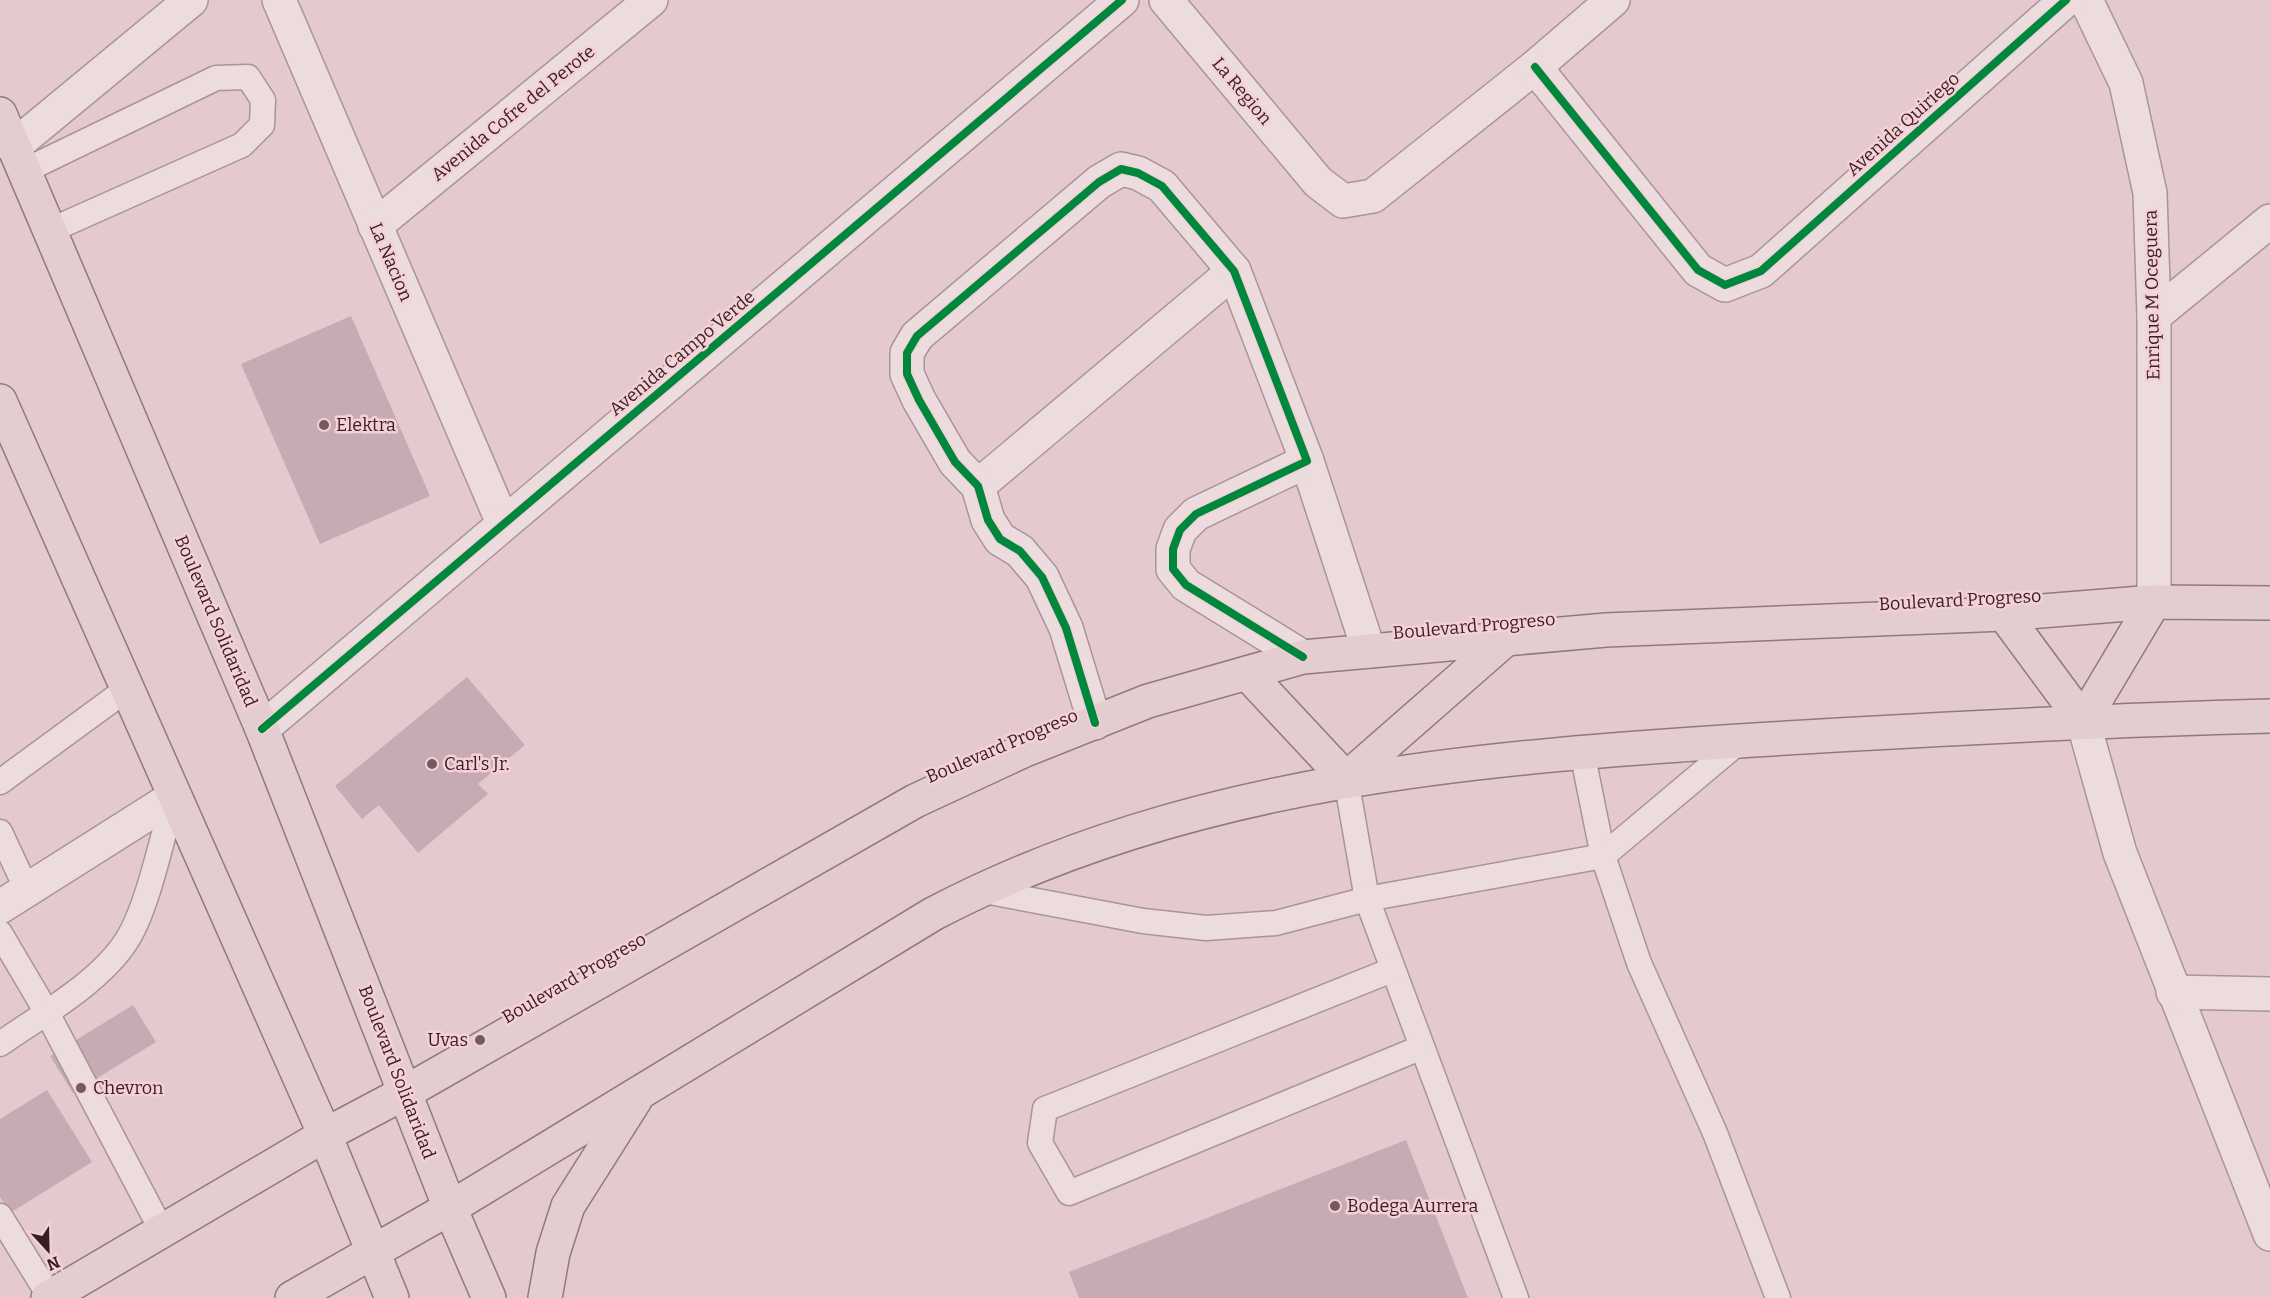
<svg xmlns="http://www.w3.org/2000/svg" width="2270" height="1298" font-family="Bitter,serif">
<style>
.building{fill:#c7abb4}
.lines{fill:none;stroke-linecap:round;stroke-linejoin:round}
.service-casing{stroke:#a99499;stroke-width:27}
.minor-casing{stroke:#a99499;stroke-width:36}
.primary-casing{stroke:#8e7b7f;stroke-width:36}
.service{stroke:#ecdcde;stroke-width:24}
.minor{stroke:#ecdcde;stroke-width:33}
.primary{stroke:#e3cdd1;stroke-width:33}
.cycleway-casing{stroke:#f5d0d5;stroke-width:11}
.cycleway{stroke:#00873e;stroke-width:8}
.poi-dot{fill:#735a61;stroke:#f5d0d5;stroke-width:2}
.labels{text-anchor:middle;stroke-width:5;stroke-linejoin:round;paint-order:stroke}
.street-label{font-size:18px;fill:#361d26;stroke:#f5d0d5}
.poi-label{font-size:18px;fill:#361d26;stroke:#f5d0d5;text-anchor:start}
</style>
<rect width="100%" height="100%" fill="#e4cace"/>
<g class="building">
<path d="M351,316L430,496L320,544L241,364Z"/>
<path d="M467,677L525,745L478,784L488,794L418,853L379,805L362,819L335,786Z"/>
<path d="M133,1005L156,1042L73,1093L50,1056Z"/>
<path d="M47,1090L92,1162L10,1213L0,1197V1119Z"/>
<path d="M1406,1140L1468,1298H1079L1069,1272Z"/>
</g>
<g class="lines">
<defs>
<g id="service">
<path d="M24,171L216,78L248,77L263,100L262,125L242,145L49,231"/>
<path d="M1582,752L1603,856L1639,963L1715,1133L1778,1298"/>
<path d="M1346,779L1367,899L1516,1298"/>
<path d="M0,782L127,689"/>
<path d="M0,832L27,890"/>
<path d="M979,890L1143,921L1206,928L1276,923L1367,899L1603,856L1740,741"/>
<path d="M0,933L46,1011L162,1231"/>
<path d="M1392,970L1045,1109L1040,1143L1069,1193L1420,1048"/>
<path d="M0,1044C40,1016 101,982 127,940C148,907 162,837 174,797"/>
<path d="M0,1216L50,1297"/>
</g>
<g id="minor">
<path d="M279,0L503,523"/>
<path d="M1166,0L1318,182L1343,201L1373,196L1535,67L1613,0"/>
<path d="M2086,0L2126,83L2150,193L2154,316V602"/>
<path d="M1535,67L1698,270L1725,285L1761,271L2066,0"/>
<path d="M13,147L191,0"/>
<path d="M375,226L651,0"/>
<path d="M2154,316L2270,221"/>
<path d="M1307,461L1369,651"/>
<path d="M978,486L1234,271"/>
<path d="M2083,721L2120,853L2270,1234"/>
<path d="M1095,723L1066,628L1042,577L1020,551L1000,539L988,520L978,486L955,462L919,400L907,374V353L917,336L1099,182L1121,169L1138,173L1162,186L1234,271L1307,461L1196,514L1180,530L1173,549V569L1186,585L1303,657"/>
<path d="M262,729L1122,0"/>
<path d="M0,907L174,797"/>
<path d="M2173,992L2270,994"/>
</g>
<g id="primary">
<path d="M0,114L262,729L450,1208L489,1298"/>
<path d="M0,401L325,1135L392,1298"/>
<path d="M2004,614L2083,721"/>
<path d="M1247,673L1346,779L1507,638"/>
<path d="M2083,721L2154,602"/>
<path d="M48,1298L325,1135L406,1092L915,801L1025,750L1148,701L1303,657L1606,630L2004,614L2154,602L2270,603"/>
<path d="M292,1298L450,1208L933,914C1193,778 1483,757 1771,739C1937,729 2103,720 2270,716"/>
<path d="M545,1298L553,1253L568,1206L635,1100"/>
</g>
</defs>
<use href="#service" class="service-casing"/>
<use href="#minor" class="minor-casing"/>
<use href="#primary" class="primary-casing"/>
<use href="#service" class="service"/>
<use href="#minor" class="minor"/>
<use href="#primary" class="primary"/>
<defs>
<g id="cycleway">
<path d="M1535,67L1698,270L1725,285L1761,271L2066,0"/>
<path d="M1095,723L1066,628L1042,577L1020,551L1000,539L988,520L978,486L955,462L919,400L907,374V353L917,336L1099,182L1121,169L1138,173L1162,186L1234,271L1307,461L1196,514L1180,530L1173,549V569L1186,585L1303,657"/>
<path d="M262,729L1122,0"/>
</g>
</defs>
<use href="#cycleway" class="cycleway-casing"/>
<use href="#cycleway" class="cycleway"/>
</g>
<g class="poi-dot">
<circle cx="324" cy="425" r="6"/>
<circle cx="432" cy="764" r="6"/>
<circle cx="480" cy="1040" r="6"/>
<circle cx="81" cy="1088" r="6"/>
<circle cx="1335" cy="1206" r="6"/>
</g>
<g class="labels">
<g class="street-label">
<text transform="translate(1242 91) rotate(50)" y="6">La Region</text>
<text transform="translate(513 113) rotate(-39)" y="6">Avenida Cofre del Perote</text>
<text transform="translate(1903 124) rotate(-42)" y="6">Avenida Quiriego</text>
<text transform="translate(391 262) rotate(67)" y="6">La Nacion</text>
<text transform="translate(2152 295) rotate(-91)" y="6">Enrique M Oceguera</text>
<text transform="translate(682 353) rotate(-40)" y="6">Avenida Campo Verde</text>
<text transform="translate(1960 600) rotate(-3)" y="6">Boulevard Progreso</text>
<text transform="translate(216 621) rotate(67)" y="6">Boulevard Solidaridad</text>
<text transform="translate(1474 626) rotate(-5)" y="6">Boulevard Progreso</text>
<text transform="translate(1002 746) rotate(-23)" y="6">Boulevard Progreso</text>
<text transform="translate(574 978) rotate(-30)" y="6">Boulevard Progreso</text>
<text transform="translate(397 1072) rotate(69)" y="6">Boulevard Solidaridad</text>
</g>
<g class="poi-label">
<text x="336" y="431">Elektra</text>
<text x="444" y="770">Carl's Jr.</text>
<text x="468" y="1046" text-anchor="end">Uvas</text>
<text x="93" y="1094">Chevron</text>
<text x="1347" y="1212">Bodega Aurrera</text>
</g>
</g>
<g transform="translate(48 1250) rotate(158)" stroke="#f5d0d5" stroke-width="4.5" paint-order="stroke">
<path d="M0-4.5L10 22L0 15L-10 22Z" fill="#361d26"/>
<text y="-9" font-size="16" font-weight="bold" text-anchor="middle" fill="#361d26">N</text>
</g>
</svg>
